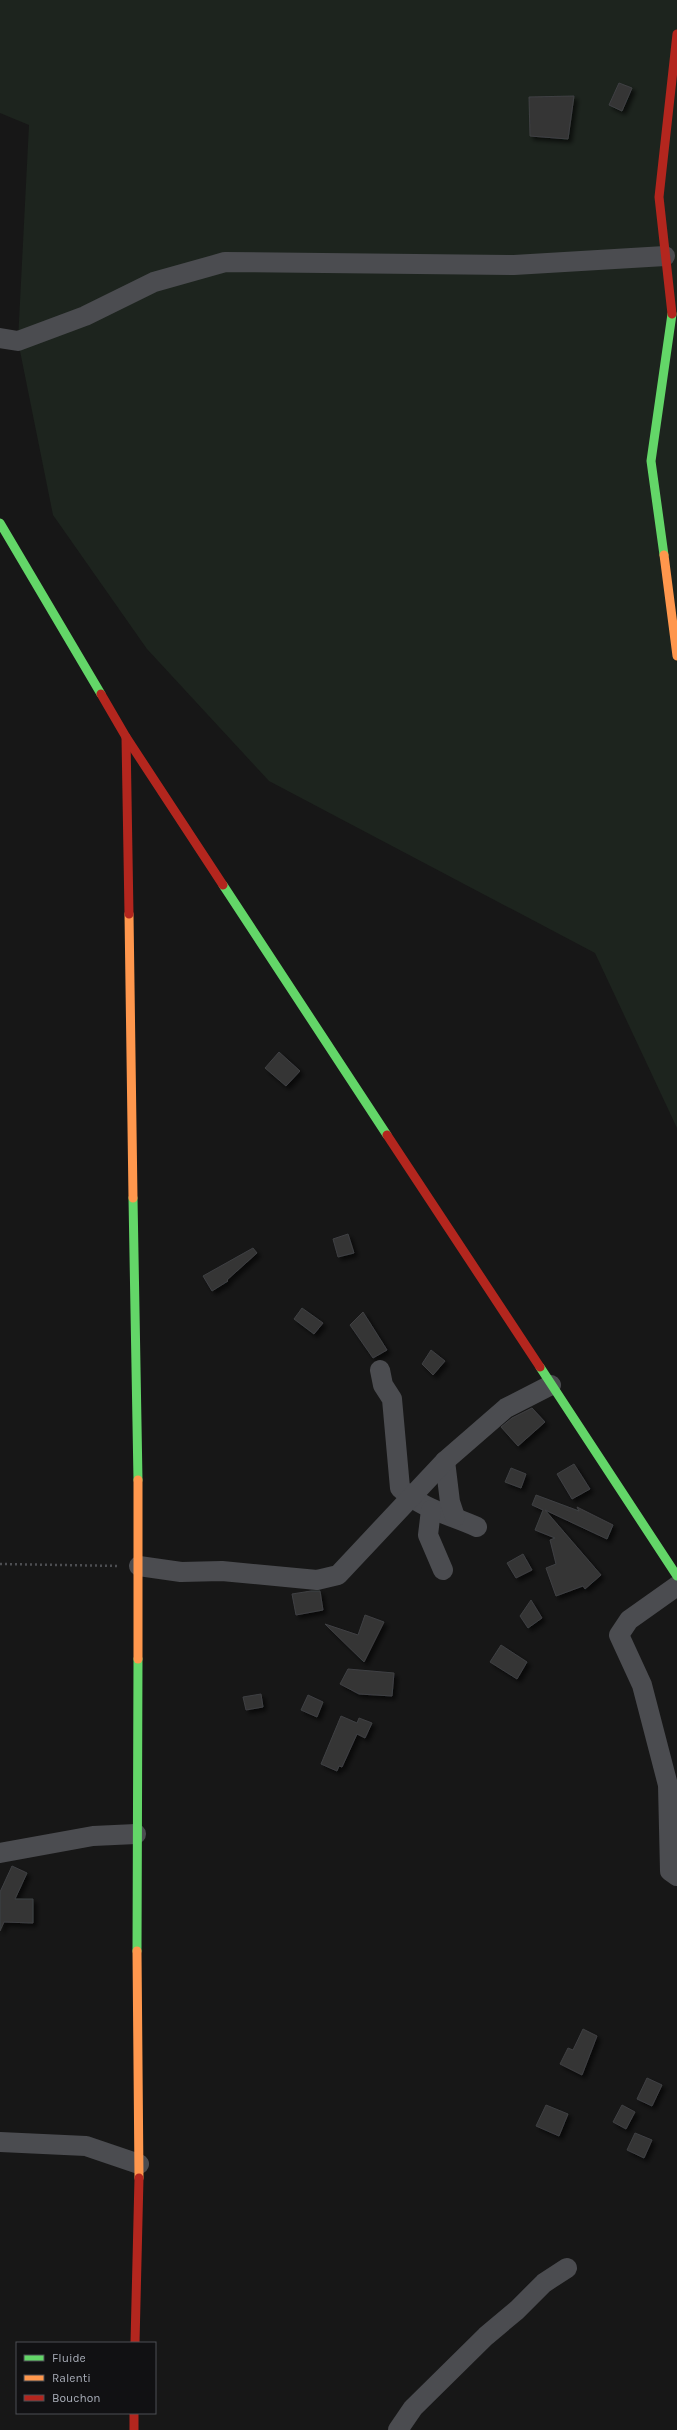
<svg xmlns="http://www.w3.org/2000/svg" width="677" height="2430" font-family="Karla,sans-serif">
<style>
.green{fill:#1d241e}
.building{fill:#353536;stroke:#3f4043;filter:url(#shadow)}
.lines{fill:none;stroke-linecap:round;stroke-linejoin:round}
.path{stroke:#4d4e52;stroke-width:2.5;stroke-dasharray:2 3;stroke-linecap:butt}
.street{stroke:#4b4c50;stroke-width:20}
.fast{stroke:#63d668;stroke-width:9}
.slow{stroke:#ff974d;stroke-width:9}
.jam{stroke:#b3261e;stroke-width:9}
</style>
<defs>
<filter id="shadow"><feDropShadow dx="3.5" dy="3.5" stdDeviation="2" flood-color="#0009"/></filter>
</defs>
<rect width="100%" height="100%" fill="#171717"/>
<path class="green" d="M0,0H677V1128L595,953L269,781L147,649L53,515L18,341L29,125L0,113Z"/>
<g class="building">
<path d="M619,83L632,88L622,111L609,105Z"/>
<path d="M574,96L568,139L530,136L529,97Z"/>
<path d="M279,1052L300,1071L286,1086L265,1068Z"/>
<path d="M348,1234L354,1253L338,1257L333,1239Z"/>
<path d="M253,1248L257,1253L227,1280L228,1281L212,1291L203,1276Z"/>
<path d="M302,1308L323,1323L314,1334L294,1319Z"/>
<path d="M363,1312L387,1350L373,1358L350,1325Z"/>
<path d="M431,1350L445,1361L433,1375L422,1364Z"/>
<path d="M532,1408L545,1422L518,1446L501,1427L512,1418Z"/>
<path d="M574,1464L590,1489L572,1499L557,1474Z"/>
<path d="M511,1468L526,1474L521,1488L505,1482Z"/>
<path d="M536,1495L579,1511L577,1507L613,1525L607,1539L545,1510L601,1575L585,1589L583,1586L556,1596L546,1568L556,1564L550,1540L555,1538L535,1530L543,1510L532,1505Z"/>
<path d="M523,1554L532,1570L516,1578L507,1563Z"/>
<path d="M311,1591H320L323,1610L296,1615L292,1594Z"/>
<path d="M531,1600L542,1618L528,1628L520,1616Z"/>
<path d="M365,1615L384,1622L364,1662L325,1624L358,1635Z"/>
<path d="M501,1645L527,1662L517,1679L490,1662Z"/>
<path d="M348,1669L394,1673L392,1696L359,1694L340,1684Z"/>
<path d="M261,1694L263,1707L246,1710L243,1697Z"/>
<path d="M308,1695L323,1702L317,1717L301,1710Z"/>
<path d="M341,1716L357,1723L359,1718L372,1723L365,1738L357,1734L342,1767L339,1766L337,1771L321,1764Z"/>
<path d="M12,1866L27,1873L15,1899H33V1923L4,1922L0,1931V1892Z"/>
<path d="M583,2029L597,2036L582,2075L560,2064L568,2048L573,2050Z"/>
<path d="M647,2078L662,2085L652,2106L637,2099Z"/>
<path d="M546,2105L568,2114L559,2136L536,2126Z"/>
<path d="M622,2105L635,2112L626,2129L613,2122Z"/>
<path d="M635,2133L652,2140L644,2158L627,2150Z"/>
</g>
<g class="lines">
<path class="path" d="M0,1564L120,1566"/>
<g class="street">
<path d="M0,338L18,341L85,316L154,282L225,262L514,265L665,256"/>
<path d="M380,1370L383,1385L392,1399L400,1488C422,1509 450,1515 477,1527"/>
<path d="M445,1461L450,1502L455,1517"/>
<path d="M431,1510L428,1535L443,1570"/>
<path d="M139,1566L181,1572L222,1571L317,1580L338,1575L445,1461L506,1408L551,1385"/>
<path d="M677,1586L629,1620L619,1635L642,1685L668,1785L670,1871L677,1876"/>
<path d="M0,1853L93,1836L136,1834"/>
<path d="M0,2142L86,2146L139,2164"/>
<path d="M398,2430L413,2408L486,2336L517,2310L544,2283L567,2268"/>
</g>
<g class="fast">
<path d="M0,523L101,694"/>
<path d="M664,555L651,461L672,314"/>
<path d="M223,885L387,1135"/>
<path d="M133,1198L138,1480"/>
<path d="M540,1367L677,1576"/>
<path d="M137,1951L138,1659"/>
</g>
<g class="slow">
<path d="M664,555L677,656"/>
<path d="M129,914L133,1198"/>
<path d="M138,1480V1659"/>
<path d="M137,1951L139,2178"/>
</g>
<g class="jam">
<path d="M672,314L659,197L677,34"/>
<path d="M101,694L126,737L223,885"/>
<path d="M126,737L129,914"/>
<path d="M387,1135L540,1367"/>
<path d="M135,2343L139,2178"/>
<path d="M134,2413V2430"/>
</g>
</g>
<rect x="16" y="2342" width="140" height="72" fill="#111113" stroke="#4d4f55"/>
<rect x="24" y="2355" width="20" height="6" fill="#63d668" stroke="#4d4f55"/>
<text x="52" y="2362" font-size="12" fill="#a8adb8">Fluide</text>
<rect x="24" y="2375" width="20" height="6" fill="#ff974d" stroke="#4d4f55"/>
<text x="52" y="2382" font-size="12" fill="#a8adb8">Ralenti</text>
<rect x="24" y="2395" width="20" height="6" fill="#b3261e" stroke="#4d4f55"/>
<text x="52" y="2402" font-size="12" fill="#a8adb8">Bouchon</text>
</svg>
